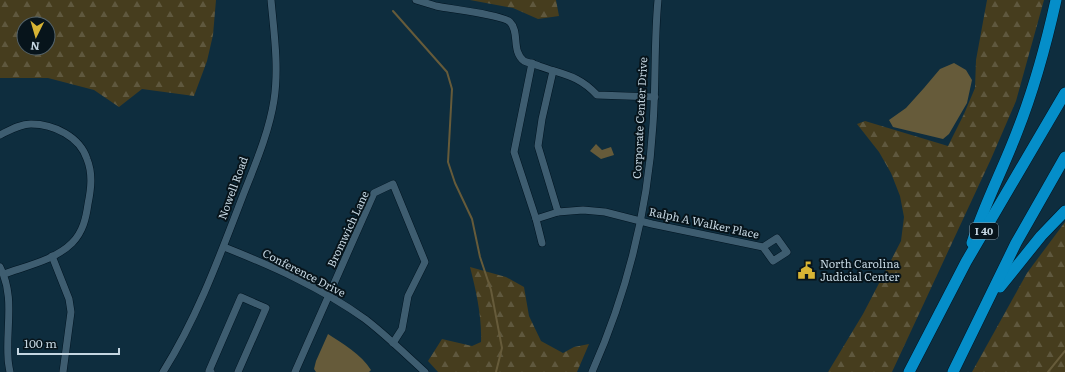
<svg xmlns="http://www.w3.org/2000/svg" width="1065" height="372" font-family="Literata,serif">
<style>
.forest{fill:url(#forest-firs);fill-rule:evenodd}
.water{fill:#665b3a}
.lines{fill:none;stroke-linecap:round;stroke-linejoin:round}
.stream{stroke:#665b3a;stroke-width:2}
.minor-casing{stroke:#011421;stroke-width:8}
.highway-casing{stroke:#011421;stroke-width:12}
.minor{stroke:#3e5d70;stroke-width:7}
.highway{stroke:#058ec9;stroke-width:11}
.labels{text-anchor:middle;stroke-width:4;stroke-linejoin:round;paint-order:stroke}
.shield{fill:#07141b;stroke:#8c9ca6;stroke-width:1}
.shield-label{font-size:10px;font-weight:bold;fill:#c5d6e1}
.street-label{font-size:11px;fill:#c5d6e1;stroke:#07141b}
.poi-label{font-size:11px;fill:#c5d6e1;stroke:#07141b;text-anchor:start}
</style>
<defs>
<pattern id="forest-firs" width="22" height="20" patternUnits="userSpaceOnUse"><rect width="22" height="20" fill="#463d1e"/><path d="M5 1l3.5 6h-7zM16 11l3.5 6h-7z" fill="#5f583e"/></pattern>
</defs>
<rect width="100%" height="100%" fill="#0e2d3e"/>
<g class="forest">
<path d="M0,0H216L213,35L207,61L194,96L142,89L119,107L94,90L48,78H0ZM24,24H48V48H24Z"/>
<path d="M470,0H556L559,16L538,19L513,8Z"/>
<path d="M987,0H1044L1016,101L991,159L892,372H828L863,314L901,241L904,217L900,196L891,173L879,152L857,124L865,121L948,146L964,114L975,88L976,60Z"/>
<path d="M1065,222V372H972L1027,273Z"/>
<path d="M470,267L506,277L524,287L529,316L541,341L563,353L574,347L589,344L577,372H438L428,361L442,339L472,346L481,342C482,316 476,291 470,267Z"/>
</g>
<g class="water">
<path d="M954,63L966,70L972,80L967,103L949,134L943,139L893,127L889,120L906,108L924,88L940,69Z"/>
<path d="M596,144L602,150L611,147L614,155L601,159L590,151Z"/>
<path d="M328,334C343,344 361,354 371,370L369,372H316L314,369L316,361Z"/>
</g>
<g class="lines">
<g class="stream">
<path d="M393,11L447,72L452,89L448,162L455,183L472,219L480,257L491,290L502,348L496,372"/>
<path d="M1048,372L1065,351"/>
</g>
<defs>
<g id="minor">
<path d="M416,0C423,2 429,4 436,6C450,9 503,15 510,22C520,32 511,51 524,61C528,63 535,64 539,66C564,75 578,75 597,95L655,97"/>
<path d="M532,63L514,152L536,219L558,212"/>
<path d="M553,71L542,119L538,146L558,212L583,210L605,212L652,224L763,247L773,261L787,252L777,238L763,247"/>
<path d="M0,135C10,130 20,124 31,124C54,124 80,137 87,159C93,174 91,189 88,204C86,218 83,232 72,243C55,260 26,266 4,274"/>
<path d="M536,219L542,243"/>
<path d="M224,247C272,266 322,288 365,319C386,335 405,354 425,372"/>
<path d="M52,256L69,299L71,312L63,372"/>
<path d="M0,267C15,296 6,326 8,357C8,362 9,367 10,372"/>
<path d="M163,372C197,318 219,258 242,198C254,167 269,133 274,100C279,67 274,33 271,0"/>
<path d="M211,372L209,371L241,297L266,308L238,372"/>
<path d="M295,372L374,193L393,184L425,262L408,296L402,329L393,343"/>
<path d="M592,372C627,293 648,210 653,124C656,83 654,41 658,0"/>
</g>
<g id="highway">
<path d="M972,243C984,205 1003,169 1017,132C1034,89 1046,45 1056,0"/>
<path d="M1000,287L1041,236L1065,211"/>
<path d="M909,372L966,262L1065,93"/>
<path d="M953,372L1016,243L1065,157"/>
</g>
</defs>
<use href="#minor" class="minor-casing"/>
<use href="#highway" class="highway-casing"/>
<use href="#minor" class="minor"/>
<use href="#highway" class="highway"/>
</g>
<defs>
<symbol id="civic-bare" viewBox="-9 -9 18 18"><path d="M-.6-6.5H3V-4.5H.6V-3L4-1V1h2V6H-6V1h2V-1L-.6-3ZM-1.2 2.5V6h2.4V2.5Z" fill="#d7b434" stroke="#07141b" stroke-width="2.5" paint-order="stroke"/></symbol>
</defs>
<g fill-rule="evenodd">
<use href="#civic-bare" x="794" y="258" width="25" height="25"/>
</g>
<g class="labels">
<rect class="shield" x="970" y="223" width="28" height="16" rx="3"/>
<g class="shield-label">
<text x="984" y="235">I 40</text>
</g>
<g class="street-label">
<text transform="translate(640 118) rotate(-87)" y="4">Corporate Center Drive</text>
<text transform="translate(233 188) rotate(-70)" y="4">Nowell Road</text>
<text transform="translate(704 223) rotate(12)" y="4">Ralph A Walker Place</text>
<text transform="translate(348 229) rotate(-65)" y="4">Bromwich Lane</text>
<text transform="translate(304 273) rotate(27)" y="4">Conference Drive</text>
</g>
<g class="poi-label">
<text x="820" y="268">North Carolina<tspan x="820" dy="13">Judicial Center</tspan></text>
</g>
</g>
<g transform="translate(36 36) rotate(185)"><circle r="19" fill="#07141b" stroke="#53626a"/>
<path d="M0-3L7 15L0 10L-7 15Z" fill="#d7b434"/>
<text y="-6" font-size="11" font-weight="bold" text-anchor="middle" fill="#c5d6e1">N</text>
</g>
<path d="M18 348v6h101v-6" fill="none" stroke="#c5d6e1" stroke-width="2"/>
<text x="24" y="348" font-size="12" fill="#c5d6e1" stroke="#07141b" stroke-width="3" paint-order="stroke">100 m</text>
</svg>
